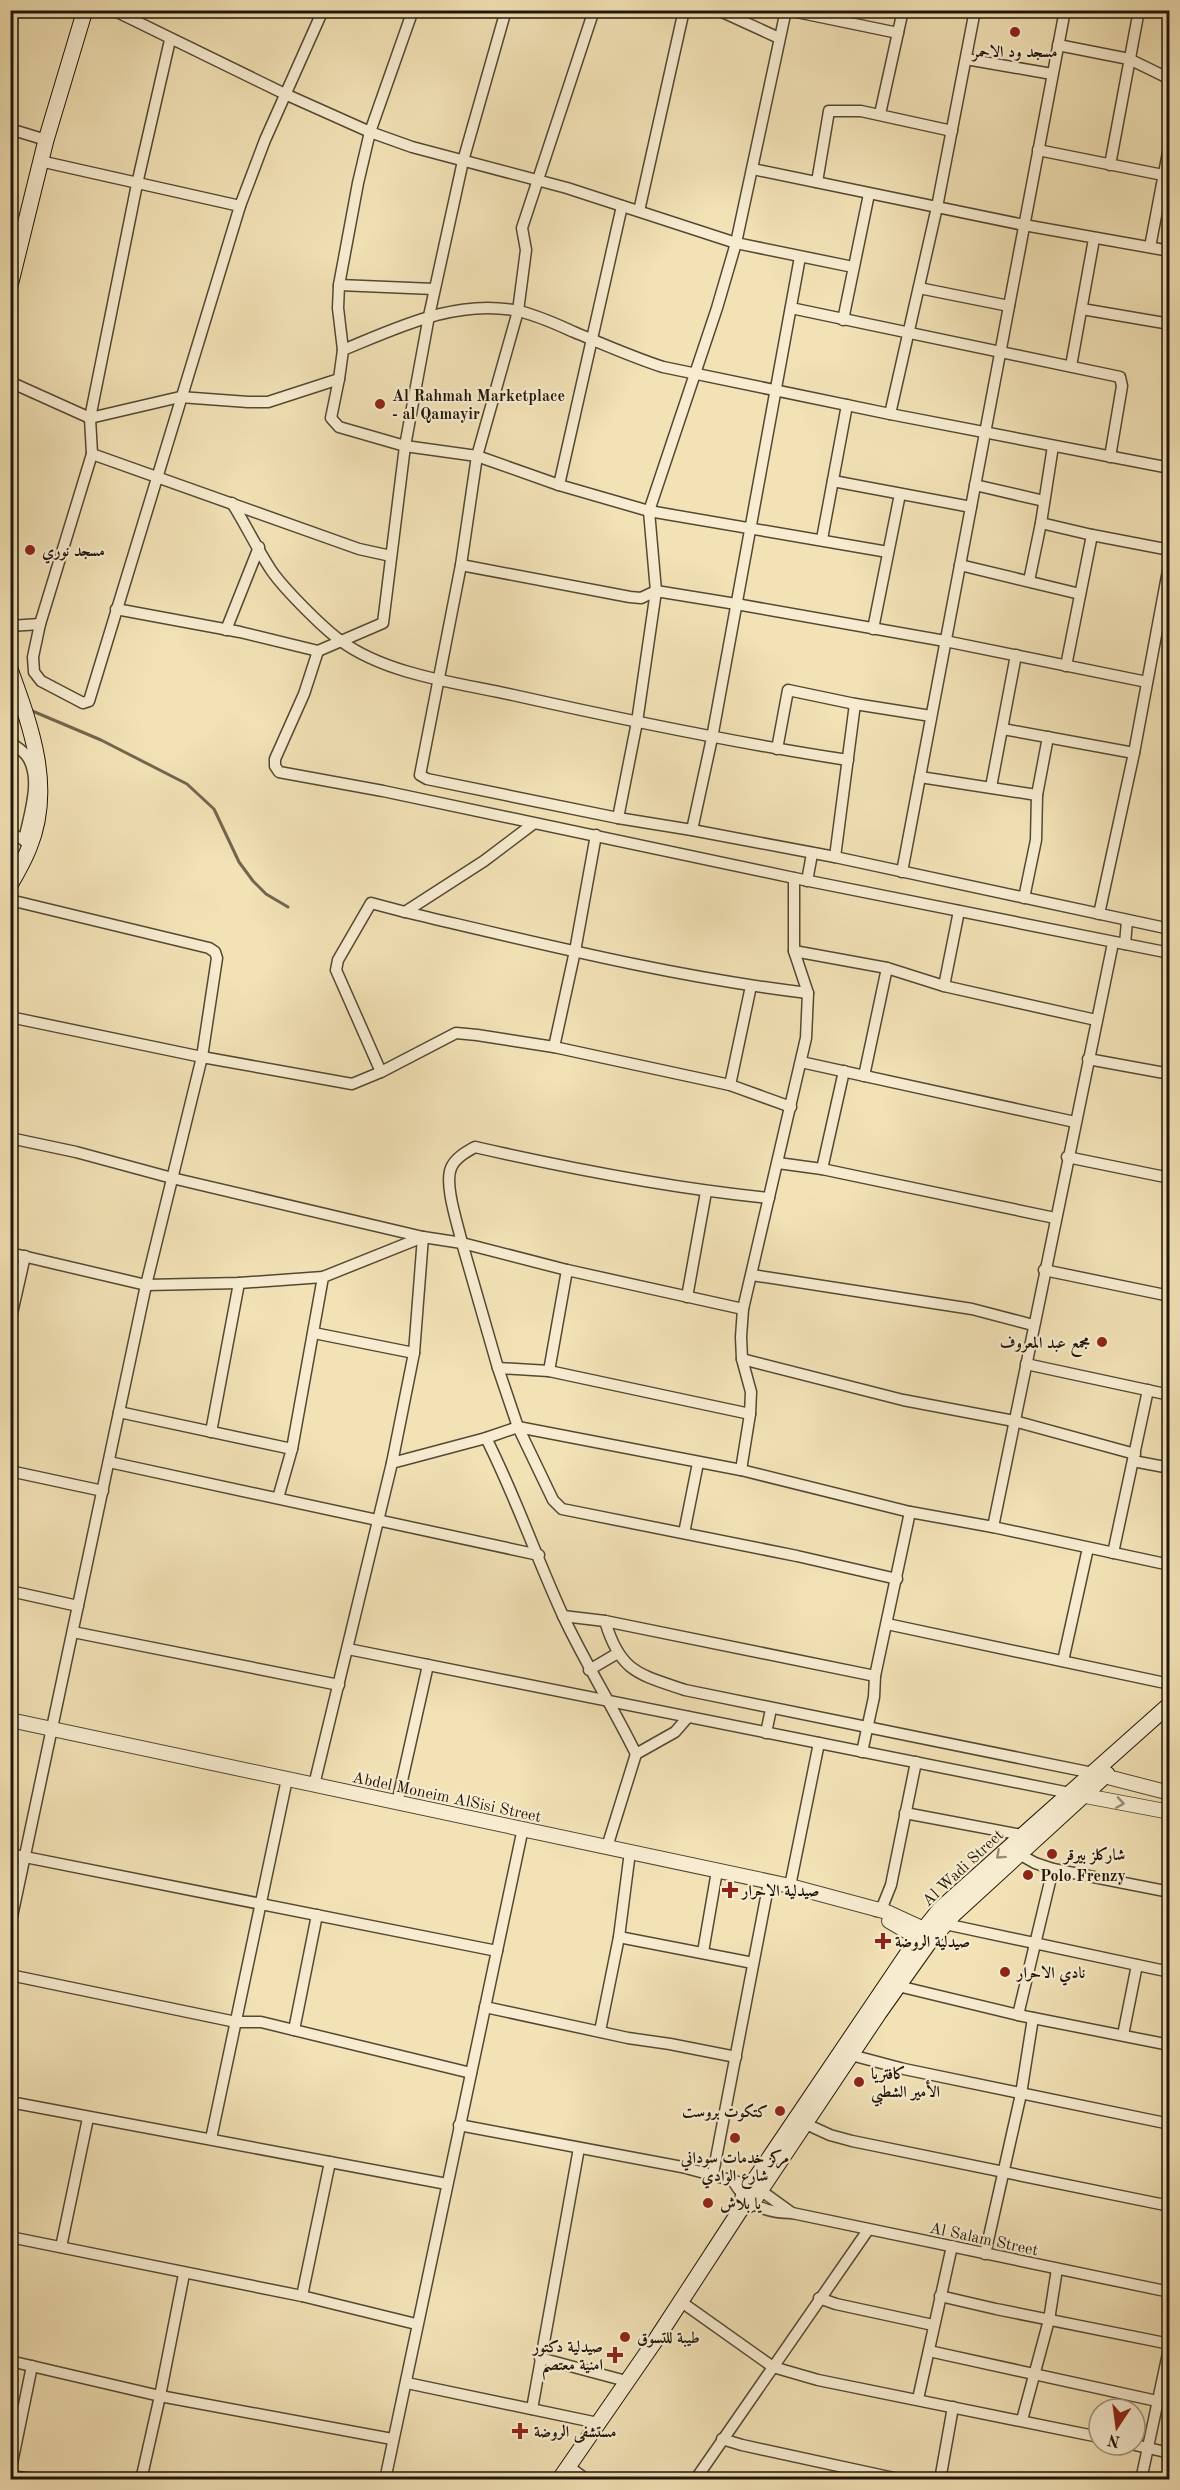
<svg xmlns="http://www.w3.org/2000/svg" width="1180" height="2490" viewBox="0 0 1180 2490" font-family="'Old Standard TT',Amiri,serif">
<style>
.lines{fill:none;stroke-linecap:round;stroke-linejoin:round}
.stream{stroke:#73664d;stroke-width:3}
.minor-casing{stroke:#544834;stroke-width:13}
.tertiary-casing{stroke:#544834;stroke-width:16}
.secondary-casing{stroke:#201408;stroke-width:17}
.minor{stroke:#f7ecd0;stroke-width:10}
.tertiary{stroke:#f7ecd0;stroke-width:14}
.secondary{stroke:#f7ecd0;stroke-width:15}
.oneway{stroke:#968b76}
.poi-dot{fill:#8f2418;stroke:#f7ecd0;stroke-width:2}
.labels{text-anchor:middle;stroke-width:4.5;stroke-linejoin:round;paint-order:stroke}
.poi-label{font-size:16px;font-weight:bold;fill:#201408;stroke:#f7ecd0;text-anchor:start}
.street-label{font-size:16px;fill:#201408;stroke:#f7ecd0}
</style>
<rect width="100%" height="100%" fill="#f2e2b6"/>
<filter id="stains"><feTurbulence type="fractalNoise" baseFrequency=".00333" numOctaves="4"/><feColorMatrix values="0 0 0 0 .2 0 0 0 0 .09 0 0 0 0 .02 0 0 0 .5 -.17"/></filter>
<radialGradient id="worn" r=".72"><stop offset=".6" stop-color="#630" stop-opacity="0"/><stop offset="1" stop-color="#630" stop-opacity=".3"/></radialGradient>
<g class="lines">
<!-- stream -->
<g class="stream">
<path d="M10 703 18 706"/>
<path d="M30 710 101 740 187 784 214 809 239 862 253 881 266 894 288 907"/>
</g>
<defs>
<g id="minor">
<path d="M113 10 285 94 370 132 412 147 567 188 736 243 853 267"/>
<path d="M594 10 522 228 526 250 518 311 477 456 461 565 420 775 427 779 618 818 692 830 835 857 1170 929"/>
<path d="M718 10 779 38"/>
<path d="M787 10 898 33"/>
<path d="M170 40 137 184 90 418 92 454 40 624 33 657 34 672 41 681 83 703 89 701 240 206 265 140 323 10"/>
<path d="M1058 45 1129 59 1170 79"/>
<path d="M966 59 1052 74"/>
<path d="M880 114 903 10"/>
<path d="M10 129 46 140"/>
<path d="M1038 150 1163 175"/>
<path d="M40 161 240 206"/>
<path d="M1110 165 1139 10"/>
<path d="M753 169 1024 225 1170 251"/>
<path d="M817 182 829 111H861L952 131"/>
<path d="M639 211 684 10"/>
<path d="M1150 247 1170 142"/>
<path d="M339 285 434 289"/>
<path d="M919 288 1009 306"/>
<path d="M791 308 1120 377 1122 386 1110 457"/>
<path d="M1082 309 1170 324"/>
<path d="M843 320 869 194"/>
<path d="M343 350 338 308 339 285 358 183 370 132 413 10"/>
<path d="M1071 366 1094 239"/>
<path d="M339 379 331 418 339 427 405 446 477 456 559 485 649 511 888 552"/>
<path d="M10 382 90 418 180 397 248 402H268L339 379 343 350C397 328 457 298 518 311 537 315 556 324 574 332 603 344 632 357 663 367L890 414 1170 468"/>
<path d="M890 414 937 207 975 10"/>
<path d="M92 454 359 549 391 556"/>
<path d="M833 481 971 507"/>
<path d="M559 485 622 206"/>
<path d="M975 485 1044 501"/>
<path d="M232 503C246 525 257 549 271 570 284 589 323 628 341 641 387 675 459 683 513 695 625 720 735 743 848 760"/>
<path d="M1041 523 1092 535 1066 666"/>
<path d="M1092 535 1170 550"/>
<path d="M822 539 847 405"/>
<path d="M461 565 630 597 641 598 656 591 736 604 945 641 1147 682"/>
<path d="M960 565 1080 594"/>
<path d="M1029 581 1041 523 1053 446"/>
<path d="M116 609 240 632 318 651 383 623 405 446 429 316 463 161 506 10"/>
<path d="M10 626 40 624"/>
<path d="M873 629 900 494"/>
<path d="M226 630 259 547"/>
<path d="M318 651 304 694 275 759V766L279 772 383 791 794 878 1170 953"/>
<path d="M1003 729 1134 753"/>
<path d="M10 742C15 746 22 750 26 755 43 776 29 816 24 840"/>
<path d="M777 749 788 690 855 704 931 716"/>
<path d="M920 777 1037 795"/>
<path d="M991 787 1016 655"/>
<path d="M618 818 637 722 656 591 649 511 717 308 736 243 786 10"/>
<path d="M692 830 712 738 800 257"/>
<path d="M10 833 24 840 27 844"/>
<path d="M835 857 855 704"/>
<path d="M902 872 1065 10"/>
<path d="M807 881 812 854"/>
<path d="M1024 898 1036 840 1037 795 1048 737"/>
<path d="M10 900 209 948 215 952 217 958 202 1057 146 1285 10 1926"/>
<path d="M405 912C538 943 672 977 808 993"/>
<path d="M1099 914 1134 753 1170 560"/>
<path d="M1125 944 1127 921"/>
<path d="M794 951 887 968 944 986 1096 1020"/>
<path d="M944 986 959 911"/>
<path d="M10 1017 202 1057 352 1084 381 1072 456 1033 477 1035 554 1047 730 1085 791 1107"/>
<path d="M554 1047 575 951 596 835"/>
<path d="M1088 1059 1170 1074"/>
<path d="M801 1062 1075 1122"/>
<path d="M381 1072 336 970 338 960 371 903 405 912 484 861 533 824"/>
<path d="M864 1076 887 968"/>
<path d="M730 1085 751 986"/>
<path d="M10 1138 76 1152 172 1178 423 1237 414 1353 392 1463"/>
<path d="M1067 1157 1170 1178"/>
<path d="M778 1163 822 1169 1055 1218"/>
<path d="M822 1169 844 1071"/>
<path d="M462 1243 498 1368 518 1427 553 1500 562 1509 797 1556 897 1579"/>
<path d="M462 1243 567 1270 743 1309"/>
<path d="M10 1253 146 1285 239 1283 323 1277 423 1237 462 1243C458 1225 444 1185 451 1168 455 1158 466 1152 475 1147 572 1169 670 1188 769 1198"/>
<path d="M1044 1270 1170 1296"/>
<path d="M752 1275 972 1309 1033 1325"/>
<path d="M687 1297 706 1192"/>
<path d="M10 1322 25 1256"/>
<path d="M314 1333 414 1353"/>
<path d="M742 1359 903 1400 1014 1421 1135 1454"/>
<path d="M1026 1364 1170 1395"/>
<path d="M498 1368 549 1371 750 1414"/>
<path d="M549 1371 567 1270"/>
<path d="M119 1412 292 1449"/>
<path d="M211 1432 239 1283"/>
<path d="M486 1438C516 1497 537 1560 565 1620 587 1666 614 1709 636 1754"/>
<path d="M1133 1461 1170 1468"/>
<path d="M109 1462 539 1555"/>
<path d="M741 1470 750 1414 751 1392 742 1359 741 1337 743 1309 806 1038 808 993 794 951V878"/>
<path d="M10 1471 103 1491"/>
<path d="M278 1498 292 1449 323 1277"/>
<path d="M993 1527 1113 943"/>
<path d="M684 1533 698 1463"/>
<path d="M1113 1553 1148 1390"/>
<path d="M10 1591 78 1606"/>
<path d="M563 1616 605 1621 875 1676"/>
<path d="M605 1621C620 1672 638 1674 685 1690L1093 1773"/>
<path d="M887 1624 1170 1684"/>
<path d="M73 1632 339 1685"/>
<path d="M348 1649 1070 1793"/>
<path d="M1063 1661 1088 1548"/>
<path d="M589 1670 618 1653"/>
<path d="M766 1733 771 1709"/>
<path d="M862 1752 874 1697 875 1676 910 1512"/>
<path d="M314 1785 392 1463 486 1438 518 1427 741 1470 910 1512 993 1527 1170 1565"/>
<path d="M397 1803 428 1665"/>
<path d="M905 1813 1022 1835"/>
<path d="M607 1847 636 1754 675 1732 688 1717"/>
<path d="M10 1854 497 1951"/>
<path d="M1019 1854 1035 1863 1053 1869 1170 1892"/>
<path d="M790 1886 819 1743"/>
<path d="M876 1911 883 1905 891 1885 916 1762"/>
<path d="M945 1924 1170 1972"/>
<path d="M619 1937 753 1963"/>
<path d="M703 1952 717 1871"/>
<path d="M10 1975 236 2022H261L471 2073"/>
<path d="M898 1986 1018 2015 1170 2045"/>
<path d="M485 2007 628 2038 670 2044 736 2057"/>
<path d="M1018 2015 1053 1869"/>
<path d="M294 2030 317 1915"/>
<path d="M600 2031 619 1937 630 1852"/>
<path d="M1123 2035 1137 1965"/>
<path d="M851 2055 904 2069 1170 2124"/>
<path d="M10 2102 447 2184"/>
<path d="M806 2124 830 2135 852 2141 1170 2206"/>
<path d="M459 2125 682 2167 738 2182"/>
<path d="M211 2139 287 1779"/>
<path d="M713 2174 769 1882"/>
<path d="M733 2181C747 2205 765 2213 792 2213L1170 2292"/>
<path d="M756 2187 792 2213"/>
<path d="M10 2237 302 2296 416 2324"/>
<path d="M61 2247 88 2118"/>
<path d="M985 2254 1021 2094 1033 2018"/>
<path d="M302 2296 330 2162"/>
<path d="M940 2296 996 2309 1170 2344"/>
<path d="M819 2298 836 2304 933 2325"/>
<path d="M680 2301 773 2367 818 2380 1099 2437"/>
<path d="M929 2351 1157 2401"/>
<path d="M540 2358 626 2381"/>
<path d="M10 2361 160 2396 392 2439"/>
<path d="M407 2383 598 2423"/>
<path d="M918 2399 952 2246"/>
<path d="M532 2409 579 2148"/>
<path d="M1022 2420 1049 2320 1057 2269"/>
<path d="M722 2439 742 2445 903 2480"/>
<path d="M1135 2445 1170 2453"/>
<path d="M568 2466 587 2480"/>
<path d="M10 2473 32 2366"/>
<path d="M10 2476 42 2480"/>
<path d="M141 2480 160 2396 184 2274"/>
<path d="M385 2480 523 1828"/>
<path d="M695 2480 868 2230"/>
<path d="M940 2480 953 2407"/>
<path d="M1141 2480 1170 2344"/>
</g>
<g id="tertiary">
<path d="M10 1720 790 1886 887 1912 924 1929"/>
<path d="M1096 1774 1170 1793"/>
<path d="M1075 1794 1170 1812"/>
<path d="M889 1921 918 1938"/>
</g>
<g id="secondary">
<path d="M10 286 46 140 85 10"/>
<path d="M10 669C31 727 54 788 29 848 24 861 17 873 10 885"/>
<path d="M741 2209 752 2203 879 2013 928 1944 953 1915 1107 1774"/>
<path d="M559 2480 655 2341 741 2209 743 2197 747 2191 924 1929 940 1909 1170 1704"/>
</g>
</defs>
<!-- minor casing -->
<use href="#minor" class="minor-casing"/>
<!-- tertiary casing -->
<use href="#tertiary" class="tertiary-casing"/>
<!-- secondary casing -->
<use href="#secondary" class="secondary-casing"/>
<!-- minor -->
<use href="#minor" class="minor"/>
<!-- tertiary -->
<use href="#tertiary" class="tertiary"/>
<!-- secondary -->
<use href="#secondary" class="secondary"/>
</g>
<!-- one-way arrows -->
<defs><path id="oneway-chevron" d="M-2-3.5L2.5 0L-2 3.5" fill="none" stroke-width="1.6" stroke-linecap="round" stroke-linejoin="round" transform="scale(1.5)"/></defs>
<g class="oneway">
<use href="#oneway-chevron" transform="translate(1120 1803) rotate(9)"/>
<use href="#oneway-chevron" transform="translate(1000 1855) rotate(138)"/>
</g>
<!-- markers -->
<g class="poi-dot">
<circle cx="1015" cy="32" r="6"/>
<circle cx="380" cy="404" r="6"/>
<circle cx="30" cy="550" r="6"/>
<circle cx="1102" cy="1342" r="6"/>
<circle cx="1052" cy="1854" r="6"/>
<circle cx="1028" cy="1875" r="6"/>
<path d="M727 1881h6v6h6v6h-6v6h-6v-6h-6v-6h6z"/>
<path d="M880 1932h6v6h6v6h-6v6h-6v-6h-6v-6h6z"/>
<circle cx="1005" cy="1972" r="6"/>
<circle cx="859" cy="2082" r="6"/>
<circle cx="780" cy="2111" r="6"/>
<circle cx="735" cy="2138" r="6"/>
<circle cx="708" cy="2203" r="6"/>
<circle cx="625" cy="2337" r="6"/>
<path d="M612 2346h6v6h6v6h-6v6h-6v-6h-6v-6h6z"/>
<path d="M517 2422h6v6h6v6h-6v6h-6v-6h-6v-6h6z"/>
</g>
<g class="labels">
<!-- poi labels -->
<g class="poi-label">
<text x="1015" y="57" text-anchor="middle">مسجد ود الاحمر</text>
<text x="392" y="401">Al Rahmah Marketplace<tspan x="392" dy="18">- al Qamayir</tspan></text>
<text x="42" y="556">مسجد نوري</text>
<text x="1090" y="1348" text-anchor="end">مجمع عبد المعروف</text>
<text x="1064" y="1860">شاركلز بيرقر</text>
<text x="1040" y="1881">Polo Frenzy</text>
<text x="742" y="1896">صيدلية الاحرار</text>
<text x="895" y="1947">صيدلية الروضة</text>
<text x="1017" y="1978">نادي الاحرار</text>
<text x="871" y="2079">كافتريا<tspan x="871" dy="18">الأمير الشطبي</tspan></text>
<text x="768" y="2117" text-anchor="end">كتكوت بروست</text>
<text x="735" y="2163" text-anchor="middle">مركز خدمات سوداني<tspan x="735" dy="18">شارع الوادي</tspan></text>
<text x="720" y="2209">يا بلاش</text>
<text x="637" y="2343">طيبة للتسوق</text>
<text x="603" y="2352" text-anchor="end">صيدلية دكتور<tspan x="603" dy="18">امنية معتصم</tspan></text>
<text x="534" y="2437">مستشفى الروضة</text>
</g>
<!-- street labels -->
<g class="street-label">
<text transform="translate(447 1796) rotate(12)" y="6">Abdel Moneim AlSisi Street</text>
<text transform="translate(962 1867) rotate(-43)" y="6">Al Wadi Street</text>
<text transform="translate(984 2238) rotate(12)" y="6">Al Salam Street</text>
</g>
</g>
<!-- margin -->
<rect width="1180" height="2490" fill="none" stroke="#f2e2b6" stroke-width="36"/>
<rect x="12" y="12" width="1156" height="2466" fill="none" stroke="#201408" stroke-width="3"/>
<rect x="18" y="18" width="1144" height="2454" fill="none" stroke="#201408" stroke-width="1.5"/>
<!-- north arrow -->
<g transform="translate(1117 2427) rotate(193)"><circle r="28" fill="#f7ecd0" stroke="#a19680" stroke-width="1.5"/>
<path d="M0-4.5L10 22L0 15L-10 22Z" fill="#8f2418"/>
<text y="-9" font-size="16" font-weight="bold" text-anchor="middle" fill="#201408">N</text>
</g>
<rect width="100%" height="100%" filter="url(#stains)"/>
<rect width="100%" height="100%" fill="url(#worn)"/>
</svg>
